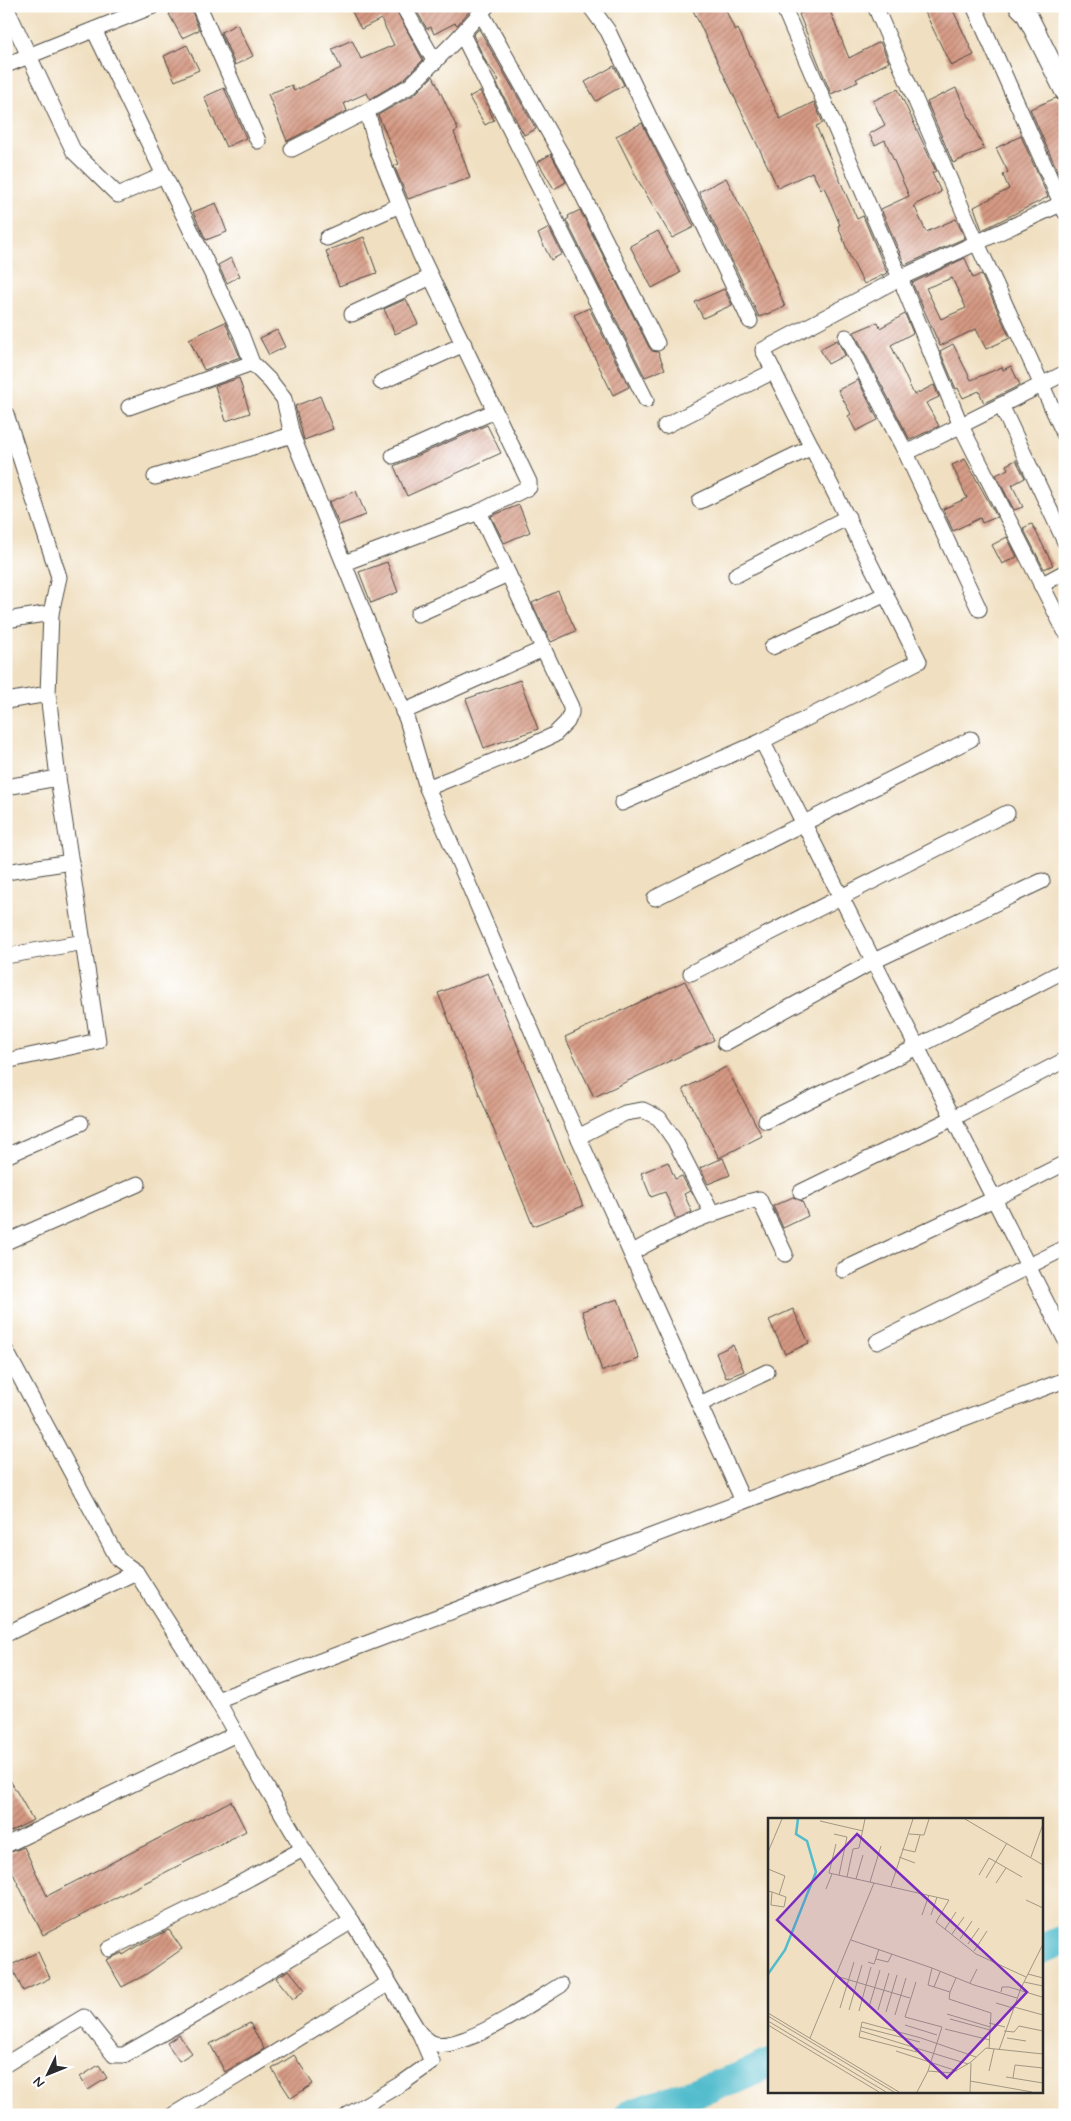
<svg xmlns="http://www.w3.org/2000/svg" width="1071" height="2121" viewBox="0 0 1071 2121" font-family="Mynerve,sans-serif">
<style>
.lines{fill:none;stroke-linecap:round;stroke-linejoin:round}
.river{stroke:#51bccc;stroke-width:30}
.building{fill:url(#building-hatch);fill-rule:evenodd}
.minor-casing{stroke:#494641;stroke-width:17}
.tertiary-casing{stroke:#494641;stroke-width:22}
.minor{stroke:#fff;stroke-width:15}
.tertiary{stroke:#fff;stroke-width:20}
.inset-river{fill:none;stroke:#51bccc;stroke-width:2.5}
.inset-road{fill:none;stroke:#a19784;stroke-width:1}
.view{fill:#7b2cbf;fill-opacity:0.15;stroke:#7b2cbf;stroke-width:2.5}
.inset-edge{fill:none;stroke:#2b2b2b;stroke-width:2.5}
</style>
<defs>
<pattern id="building-hatch" width="6" height="6" patternUnits="userSpaceOnUse" patternTransform="scale(1.25)"><rect width="6" height="6" fill="#d59983"/><path d="M-1 1l2-2M0 6l6-6M5 7l2-2" fill="none" stroke="#ad7d6b"/></pattern>
</defs>
<rect width="100%" height="100%" fill="#fff"/>
<filter id="ink" filterUnits="userSpaceOnUse"><feTurbulence type="fractalNoise" baseFrequency=".02" numOctaves="2"/><feDisplacementMap in="SourceGraphic" scale="10" xChannelSelector="R" yChannelSelector="G"/><feConvolveMatrix kernelMatrix="1 2 1 2 8 2 1 2 1" color-interpolation-filters="sRGB"/></filter>
<filter id="wash" filterUnits="userSpaceOnUse"><feTurbulence type="fractalNoise" baseFrequency=".0096" numOctaves="4" result="noise"/><feDisplacementMap in="SourceGraphic" scale="20" xChannelSelector="R" yChannelSelector="G"/><feGaussianBlur stdDeviation="1.12" result="paint"/><feColorMatrix in="noise" values="0 0 0 0 0 0 0 0 0 0 0 0 0 0 0 0 0 1.4 0 .05"/><feComposite in="paint" operator="in"/></filter>
<g filter="url(#wash)">
<rect width="100%" height="100%" fill="#f0dfc0"/>
<g class="lines">
<!-- river -->
<g class="river">
<path d="M1042 1949 1065 1939"/>
<path d="M629 2115 735 2079 770 2064"/>
</g>
</g>
<g id="blocks">
<!-- building -->
<g class="building">
<path d="M184 6H190L199 30 182 38 169 14Z"/>
<path d="M349 6H394L423 60 404 79 370 99 367 93 344 103 347 111 287 141 268 94 292 85 294 91 341 68 332 49 352 40 361 59 394 45 381 19 361 29Z"/>
<path d="M418 6H469L471 9 457 25 455 23 434 34 431 27 427 29 415 8Z"/>
<path d="M691 6H724L735 31 738 29 780 119 814 102 823 123 816 126 857 219 863 216 887 273 864 284 850 257 838 226 840 225 824 187 821 189 812 172 778 188Z"/>
<path d="M816 6H828L849 58 880 42 889 62 856 79 858 82 831 94 799 14Z"/>
<path d="M922 6H951L974 55 951 66Z"/>
<path d="M237 24 253 56 235 65 221 32Z"/>
<path d="M479 29 536 129 524 135 496 82 499 80 486 62 473 35Z"/>
<path d="M187 45 199 70 175 81 164 56Z"/>
<path d="M614 66 624 85 596 101 585 82Z"/>
<path d="M433 76 458 130 454 132 470 178 408 199 394 166 399 164 378 115 415 94Z"/>
<path d="M224 88 246 138 226 147 204 97Z"/>
<path d="M956 88 984 149 953 163 927 102Z"/>
<path d="M898 89 936 171 932 173 941 192 914 205 926 232 956 219 965 238 905 265 881 209 909 196 885 140 875 145 869 134 885 125 873 101Z"/>
<path d="M480 91 494 120 485 125 469 97Z"/>
<path d="M1056 98 1061 102 1065 111V188L1030 109Z"/>
<path d="M642 123 694 227 672 238 639 182 616 136Z"/>
<path d="M1021 136 1048 197 982 230 974 207 1009 189 1003 175 1008 172 996 148Z"/>
<path d="M551 154 566 182 554 189 538 162Z"/>
<path d="M726 178 762 248 785 307 759 317 699 192Z"/>
<path d="M216 203 227 232 206 240 193 212Z"/>
<path d="M580 210 649 347 652 351 658 352 665 369 645 377 566 220 569 218 568 216Z"/>
<path d="M549 228 562 254 551 260 538 234Z"/>
<path d="M658 231 680 273 652 288 630 246Z"/>
<path d="M364 237 377 273 339 286 326 251Z"/>
<path d="M231 258 240 276 227 283 218 265Z"/>
<path d="M965 258 973 278 981 274 1010 338 986 349 976 329 940 346 912 283ZM952 278 966 308 941 319 926 288Z"/>
<path d="M724 289 732 305 703 318 695 302Z"/>
<path d="M406 299 418 324 395 334 384 309Z"/>
<path d="M589 308 629 387 613 395 574 315Z"/>
<path d="M905 314 913 333 891 345 914 395 934 385 939 397 926 403 939 426 910 440 854 332 878 322 880 328Z"/>
<path d="M225 322 240 357 204 370 189 339Z"/>
<path d="M277 330 285 347 269 355 260 338Z"/>
<path d="M837 340 845 355 828 364 820 349Z"/>
<path d="M953 344 971 380 1002 367 1003 370 1011 366 1020 385 984 403 979 391 963 398 958 388 956 389 940 351Z"/>
<path d="M239 378 250 413 226 421 215 386Z"/>
<path d="M858 380 878 420 856 431 848 416 851 414 838 390Z"/>
<path d="M320 396 333 429 304 440 295 406Z"/>
<path d="M487 425 501 453 407 496 394 466Z"/>
<path d="M965 459 997 517 982 523 980 518 953 531 943 509 967 498 952 465Z"/>
<path d="M1016 460 1025 478 1012 485 1023 507 1014 510 996 475 1008 469 1006 465Z"/>
<path d="M356 491 366 515 339 525 329 502Z"/>
<path d="M519 505 530 532 504 543 491 516Z"/>
<path d="M1032 524 1053 565 1044 569 1023 528Z"/>
<path d="M1007 537 1017 557 1002 564 992 545Z"/>
<path d="M387 562 398 592 371 603 359 572Z"/>
<path d="M558 591 576 631 551 642 532 603Z"/>
<path d="M520 680 538 729 484 748 466 699Z"/>
<path d="M488 973 583 1206 533 1226 438 993Z"/>
<path d="M685 981 714 1040 594 1097 565 1037Z"/>
<path d="M726 1067 762 1136 719 1158 683 1089Z"/>
<path d="M723 1158 730 1175 708 1184 700 1168Z"/>
<path d="M668 1162 675 1179 682 1176 690 1191 684 1194 692 1212 676 1219 665 1192 651 1197 641 1173Z"/>
<path d="M793 1197 802 1201 808 1216 783 1228 773 1206Z"/>
<path d="M618 1299 639 1359 602 1371 582 1311Z"/>
<path d="M793 1309 809 1343 785 1354 769 1320Z"/>
<path d="M733 1345 744 1371 726 1378 716 1353Z"/>
<path d="M6 1773 33 1820 10 1832 6 1825Z"/>
<path d="M231 1801 246 1831 43 1935 6 1859V1854L24 1847 47 1896Z"/>
<path d="M169 1930 182 1949 145 1975 122 1987 106 1960 122 1953 123 1955 137 1946Z"/>
<path d="M38 1952 50 1978 23 1991 11 1965Z"/>
<path d="M289 1970 305 1990 293 1999 276 1978Z"/>
<path d="M250 2023 264 2049 225 2072 210 2044Z"/>
<path d="M179 2035 192 2053 179 2061 167 2043Z"/>
<path d="M294 2055 313 2084 291 2098 272 2069Z"/>
<path d="M99 2065 107 2078 88 2090 80 2077Z"/>
</g>
</g>
</g>
<g filter="url(#ink)">
<use href="#blocks" fill-opacity="0" stroke="#494641" stroke-width="1"/>
<g class="lines">
<defs>
<g id="minor">
<path d="M199 6 258 141"/>
<path d="M403 6 435 62"/>
<path d="M487 6 456 40 410 86 367 111 378 151 420 254 529 482V487L479 512 571 707V713L567 722 554 735 519 751 427 788 562 1101 743 1501"/>
<path d="M590 6 608 31 655 129 693 202 750 321"/>
<path d="M783 6 900 278 961 426 1065 631"/>
<path d="M875 6 977 243 1065 436"/>
<path d="M974 6 1065 212"/>
<path d="M6 7 74 152 118 195 164 175"/>
<path d="M481 13 568 166 657 343"/>
<path d="M94 30 241 334 252 363 271 382 284 399 292 435 407 720 427 788"/>
<path d="M462 34 646 400"/>
<path d="M6 65 153 6"/>
<path d="M292 149 367 111"/>
<path d="M327 238 400 205"/>
<path d="M352 314 431 277"/>
<path d="M846 337 906 453 979 609"/>
<path d="M381 382 464 344"/>
<path d="M1001 405 1065 542"/>
<path d="M129 407 252 363"/>
<path d="M6 414 59 577 51 613 48 694 58 778 98 1041 6 1061"/>
<path d="M665 426 774 371"/>
<path d="M906 453 1065 373"/>
<path d="M393 456 495 411"/>
<path d="M155 477 292 435"/>
<path d="M700 501 812 447"/>
<path d="M344 563 479 512"/>
<path d="M736 575 848 517"/>
<path d="M1041 585 1065 572"/>
<path d="M418 614 508 574"/>
<path d="M6 620 51 613"/>
<path d="M772 647 886 594"/>
<path d="M6 701 48 694"/>
<path d="M403 712 543 649"/>
<path d="M762 741 1065 1339"/>
<path d="M6 787 58 778"/>
<path d="M622 803 762 741 919 661 763 350 900 278 1065 202"/>
<path d="M6 872 71 862"/>
<path d="M655 898 971 739"/>
<path d="M6 956 84 942"/>
<path d="M691 973 1007 813"/>
<path d="M725 1043 874 961 1042 881"/>
<path d="M766 1121 917 1047 1065 970"/>
<path d="M578 1137 625 1113 643 1110 659 1118 675 1141 713 1215"/>
<path d="M6 1156 81 1123"/>
<path d="M801 1192 953 1118 1065 1060"/>
<path d="M6 1242 138 1184"/>
<path d="M631 1253C671 1230 714 1210 759 1199L785 1254"/>
<path d="M843 1270 994 1199 1065 1163"/>
<path d="M877 1342 1065 1248"/>
<path d="M6 1351 118 1559 136 1572 217 1700 1065 1380"/>
<path d="M700 1404 767 1372"/>
<path d="M6 1634 136 1572"/>
<path d="M217 1700 248 1756 303 1849 352 1921 420 2034 432 2062 404 2082 348 2115"/>
<path d="M6 1845 236 1734"/>
<path d="M109 1949 226 1891 303 1849"/>
<path d="M420 2034C423 2036 428 2041 432 2043 460 2054 536 2000 561 1985"/>
<path d="M6 2064 84 2017 114 2055H124L219 2001 352 1921"/>
<path d="M173 2115 389 1983"/>
</g>
<path id="tertiary" d="M1019 6 1026 13 1065 91"/>
</defs>
<!-- minor casing -->
<use href="#minor" class="minor-casing"/>
<!-- tertiary casing -->
<use href="#tertiary" class="tertiary-casing"/>
<!-- minor -->
<use href="#minor" class="minor"/>
<!-- tertiary -->
<use href="#tertiary" class="tertiary"/>
</g>
</g>
<!-- overview -->
<g transform="translate(768 1818)">
<rect width="275" height="275" fill="#f0dfc0"/>
<path class="inset-river" d="M0 156 17 132 48 54 39 23 28 16 30 1"/>
<path class="inset-road" d="M197 1 275 47M52 3 95 13M66 16 79 19 71 57M141 16 156 17 161 1M68 26 61 55 106 65M134 31 147 34 152 17M0 34 14 1M131 39 147 45M263 39 275 6M0 51 17 58 11 77M211 57 221 40 254 59M79 59 85 31 91 30 97 1M218 60 239 25M88 61 95 37M102 64 113 28M228 65 238 50M123 68 145 1M58 71 64 56M0 73 4 74 18 79 16 89 3 87 4 74M258 82 275 90M154 97 161 77M163 97 169 79M177 111 188 94M184 116 196 99M192 121 204 103M83 122 164 150 160 167 182 174 181 181 223 195 221 231M200 126 211 110M206 133 219 113M108 141 120 144 124 136M100 144 106 146 111 131M164 150 206 167 249 180M260 156 275 160M68 158 142 180M148 164 137 199 174 209 160 253M256 164 275 168M202 165 209 151M166 169 172 154M182 174 188 160M233 174 234 169H241L274 179M228 185 245 190M101 189 112 152M246 189 275 197M72 190 86 144M81 192 94 147M110 192 121 155M91 193 103 149M118 194 129 157M0 195 131 274M179 196 222 209M127 197 138 160M0 198 126 274M182 201 222 212M0 203 118 274M221 205 237 209M0 207 111 274M137 207 169 217M93 209 152 224M177 211 222 222M93 213 200 246M236 213 246 214 251 208 275 213M42 220 106 65 181 82 168 104 208 136 258 159M239 220 258 223M231 232 253 170 275 126M128 233 189 253M149 234 91 219 94 204 153 220 208 239M221 253 226 231M238 259 275 265M245 260 247 247 275 250M202 263 264 274M149 274 160 253 184 255 203 244 218 230 275 236M202 274 203 245"/>
<path class="view" d="M89 16 259 174 179 260 9 102Z"/>
<rect width="275" height="275" class="inset-edge"/>
</g>
<!-- margin -->
<rect width="1071" height="2121" fill="none" stroke="#fff" stroke-width="25"/>
<!-- north arrow -->
<g transform="translate(48 2074) rotate(227)" stroke="#ffffff" stroke-width="4" paint-order="stroke">
<path d="M0-4L9 19L0 12L-9 19Z" fill="#2b2b2b"/>
<text y="-8" font-size="14" font-weight="bold" text-anchor="middle" fill="#2b2b2b">N</text>
</g>
</svg>
